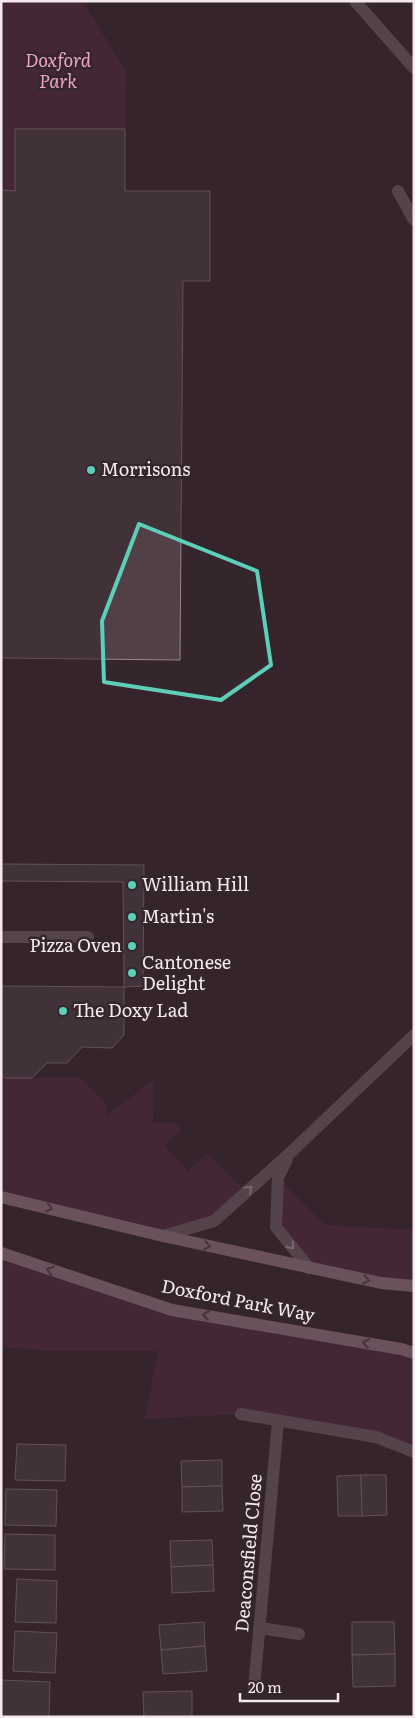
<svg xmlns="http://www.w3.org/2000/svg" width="415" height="1718" viewBox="0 0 415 1718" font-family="Literata,serif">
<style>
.green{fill:#552c3f}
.building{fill:#514047;stroke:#99858d}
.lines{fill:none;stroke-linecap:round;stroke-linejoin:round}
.service{stroke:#7d6871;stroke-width:12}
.minor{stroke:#7d6871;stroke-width:12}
.secondary{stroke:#ab8a98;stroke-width:12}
.oneway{stroke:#c5b5bc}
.oneway2{stroke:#5e4852}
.marked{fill:none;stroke:#5dceb8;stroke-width:4;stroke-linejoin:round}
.poi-dot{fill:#5dceb8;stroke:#35252c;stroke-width:2}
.labels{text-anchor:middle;stroke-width:5;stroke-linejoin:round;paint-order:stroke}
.park-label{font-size:18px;font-style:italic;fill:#eea5c5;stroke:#35252c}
.poi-label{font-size:18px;fill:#f5e9ee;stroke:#35252c;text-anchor:start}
.street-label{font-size:18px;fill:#f5e9ee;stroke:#35252c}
</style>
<rect width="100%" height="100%" fill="#35252c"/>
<!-- green -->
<g class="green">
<path d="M1 1H82L126 71 125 129H15V191L1 190Z"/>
<path d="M1 1074 5 1078H81L107 1104V1115L154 1080 153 1123 174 1122 182 1130 164 1146 188 1171 208 1153 233 1180 248 1190 214 1221 163 1236 1 1197Z"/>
<path d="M278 1178 325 1225 414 1230V1286L309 1268 276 1227Z"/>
<path d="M1 1253 172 1310 414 1353V1452L376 1437 241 1414 145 1419 158 1351H50L1 1347Z"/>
</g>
<!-- building -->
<g class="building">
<path d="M15 129H125V191H210V281H183L180 660 1 658V190L15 191Z"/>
<path d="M1 864 144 865 143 986 124 987 123 882 1 881Z"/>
<path d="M1 986 124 987V1035L112 1048 82 1047 67 1063H47L32 1078H5L1 1074Z"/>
<path d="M17 1444 66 1445 65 1481 15 1480Z"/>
<path d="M222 1460V1486L182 1487 181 1461Z"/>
<path d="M361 1475 362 1516H338L337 1476Z"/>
<path d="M361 1475H386L387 1515 362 1516Z"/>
<path d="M222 1486 223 1511 182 1512V1487Z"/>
<path d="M6 1489 57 1490 56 1526 5 1525Z"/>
<path d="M5 1534 55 1535V1570L4 1569Z"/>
<path d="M212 1540 213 1565 171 1567 170 1541Z"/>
<path d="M213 1565 214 1591 172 1593 171 1567Z"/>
<path d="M17 1579 57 1581 56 1623 15 1622Z"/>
<path d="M204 1622 205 1646 161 1650 159 1625Z"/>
<path d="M352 1622H394L395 1654 352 1655Z"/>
<path d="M15 1631 57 1633 55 1673 13 1671Z"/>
<path d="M205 1646 207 1671 163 1674 161 1650Z"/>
<path d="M395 1654V1686L353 1687 352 1655Z"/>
<path d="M1 1680 50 1682 49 1717H1Z"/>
<path d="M192 1691V1717H144L143 1692Z"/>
</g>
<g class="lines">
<!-- service -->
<g class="service">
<path d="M398 191 414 220"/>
<path d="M1 937H88"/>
</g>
<!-- minor -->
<g class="minor">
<path d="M355 1 414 68"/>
<path d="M287 1159 278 1178 276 1227 309 1268"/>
<path d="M163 1236 214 1221 290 1153 414 1035"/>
<path d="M241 1414 376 1437 414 1452"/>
<path d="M260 1628 299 1634"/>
<path d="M254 1688 278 1421"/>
</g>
<!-- secondary -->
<g class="secondary">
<path d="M1 1197 163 1236 381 1283 414 1286"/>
<path d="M1 1253 172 1310 401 1349 414 1353"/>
</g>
</g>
<!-- one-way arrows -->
<defs><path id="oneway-chevron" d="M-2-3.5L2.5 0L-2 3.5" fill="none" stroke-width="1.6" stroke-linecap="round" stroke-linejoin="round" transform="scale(1.25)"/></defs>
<g class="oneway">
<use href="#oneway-chevron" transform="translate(249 1189) rotate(-42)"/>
<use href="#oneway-chevron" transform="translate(291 1246) rotate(51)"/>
</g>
<g class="oneway2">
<use href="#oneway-chevron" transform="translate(49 1208) rotate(14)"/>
<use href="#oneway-chevron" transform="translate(207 1246) rotate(12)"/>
<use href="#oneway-chevron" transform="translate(50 1270) rotate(-162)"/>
<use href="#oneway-chevron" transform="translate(366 1280) rotate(12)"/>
<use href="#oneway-chevron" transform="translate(206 1315) rotate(-170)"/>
<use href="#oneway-chevron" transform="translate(366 1343) rotate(-170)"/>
</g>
<!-- marked area -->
<path d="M0 0H415V1718H0ZM139 524 257 571 271 665 221 700 104 682 102 621Z" fill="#35252c" fill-opacity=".55" fill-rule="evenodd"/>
<path class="marked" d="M139 524 257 571 271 665 221 700 104 682 102 621Z"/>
<!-- markers -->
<g class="poi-dot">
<circle cx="91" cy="470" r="5"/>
<circle cx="132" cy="885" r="5"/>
<circle cx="132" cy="917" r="5"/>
<circle cx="132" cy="946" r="5"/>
<circle cx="132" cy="973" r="5"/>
<circle cx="63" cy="1011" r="5"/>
</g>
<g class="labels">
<!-- park labels -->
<g class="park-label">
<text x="58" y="67">Doxford<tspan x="58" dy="21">Park</tspan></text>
</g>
<!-- poi labels -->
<g class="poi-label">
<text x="101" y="476">Morrisons</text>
<text x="142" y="891">William Hill</text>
<text x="142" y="923">Martin's</text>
<text x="122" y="952" text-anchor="end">Pizza Oven</text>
<text x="142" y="969">Cantonese<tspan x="142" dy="21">Delight</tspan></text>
<text x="73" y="1017">The Doxy Lad</text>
</g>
<!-- street labels -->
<g class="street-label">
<text transform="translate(238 1301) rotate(11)" y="6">Doxford Park Way</text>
<text transform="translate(249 1553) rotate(-85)" y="6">Deaconsfield Close</text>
</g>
</g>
<!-- border -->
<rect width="415" height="1718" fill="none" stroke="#f5e9ee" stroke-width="5"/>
<!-- scale -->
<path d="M240 1693v8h98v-8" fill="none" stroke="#f5e9ee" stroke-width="2.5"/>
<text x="248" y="1693" font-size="15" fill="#f5e9ee" stroke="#35252c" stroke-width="4" paint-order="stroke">20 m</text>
</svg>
